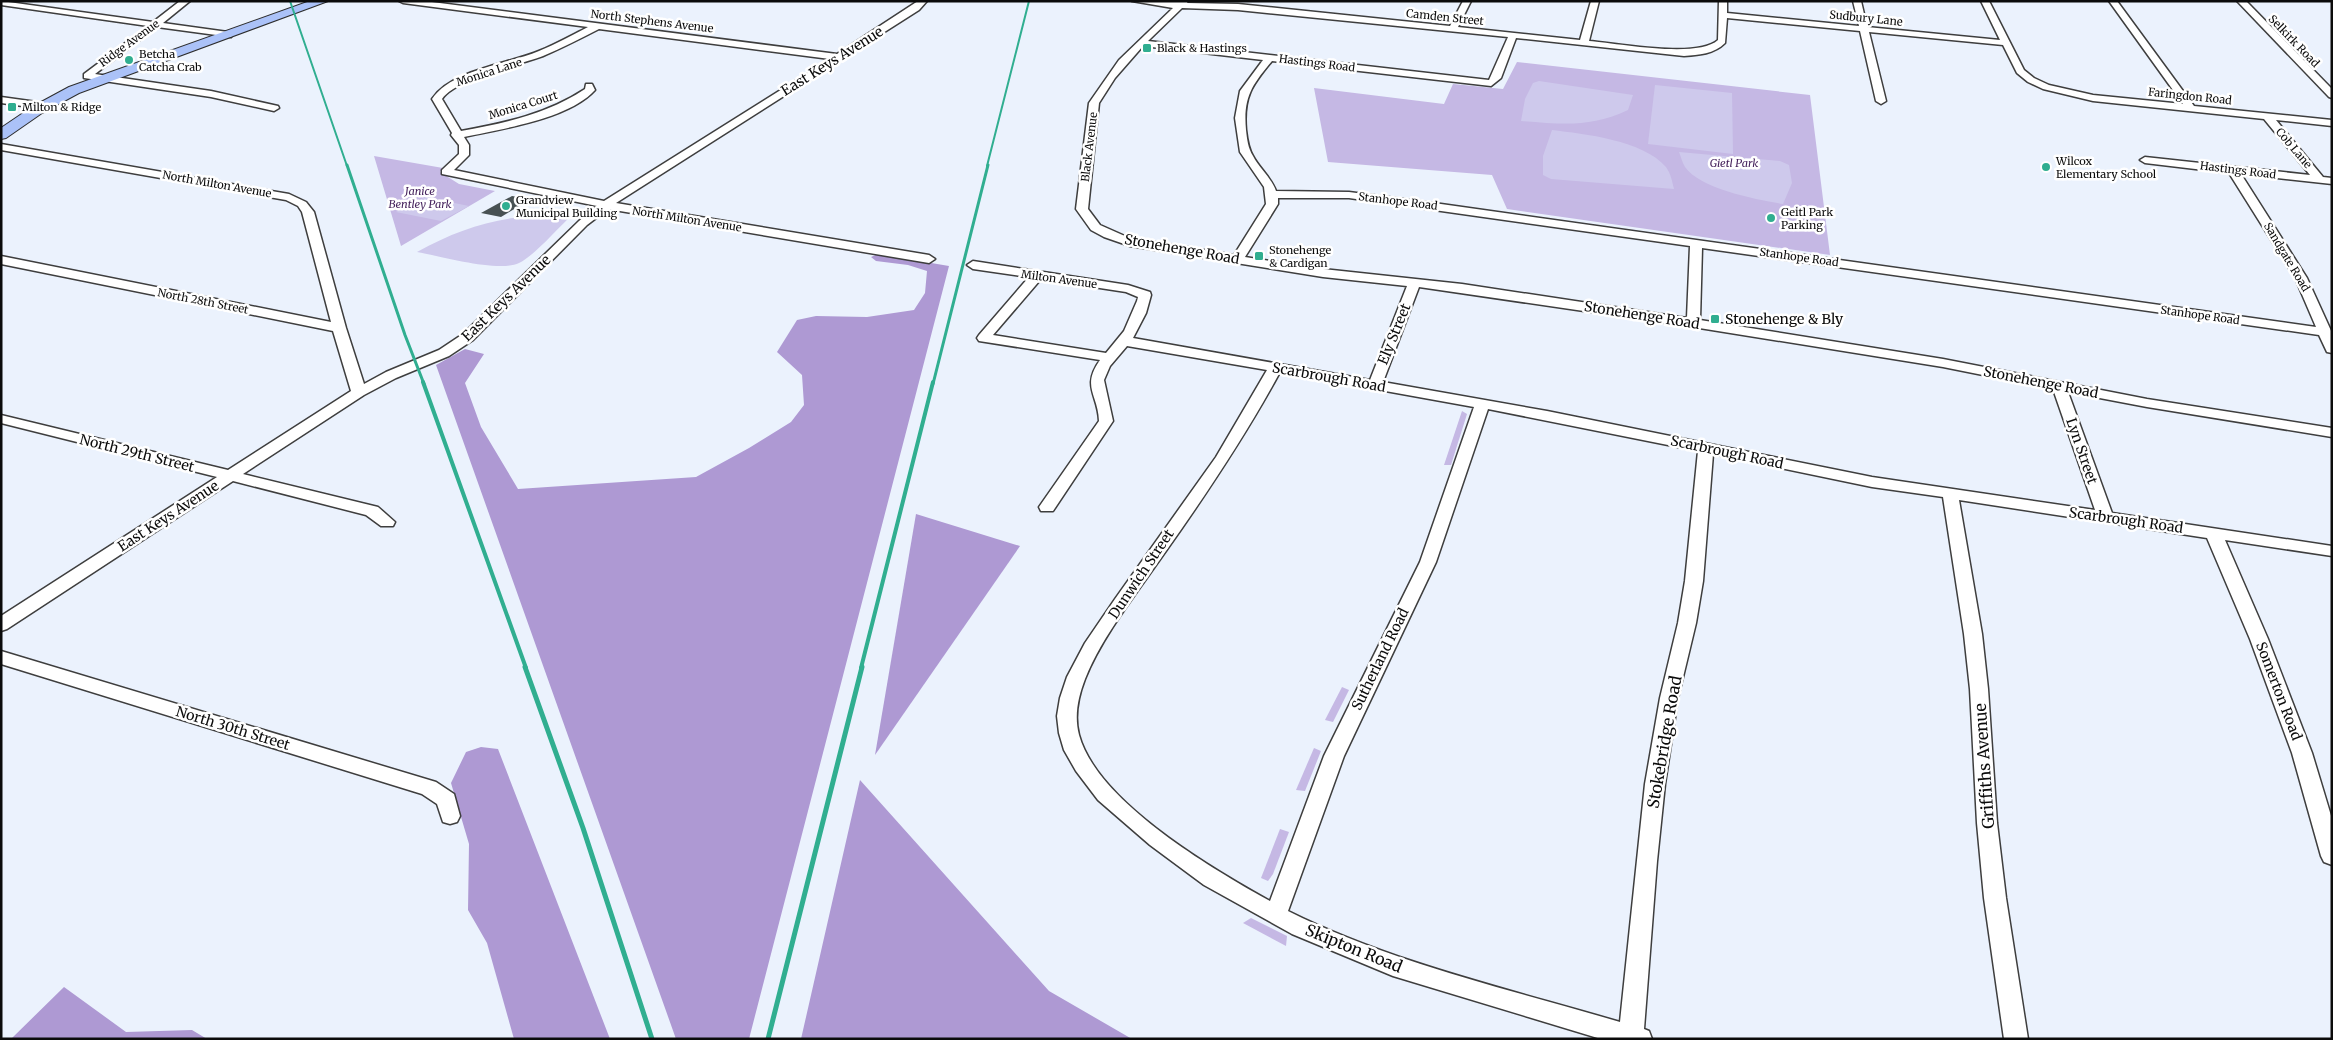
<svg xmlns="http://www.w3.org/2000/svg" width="2333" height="1040" viewBox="0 0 2333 1040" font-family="Merriweather,serif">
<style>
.green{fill:#c5b8e4}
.forest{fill:#ae99d3}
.pitch{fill:#cec9ec}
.building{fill:#485153}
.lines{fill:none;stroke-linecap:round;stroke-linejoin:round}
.street-casing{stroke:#3e3e3e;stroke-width:3}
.secondary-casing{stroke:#2d2d2d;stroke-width:2}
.street{fill:#fff;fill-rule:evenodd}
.secondary{fill:#abc2f8;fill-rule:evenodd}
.rail-far3{stroke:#30ae90;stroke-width:2}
.rail-far2{stroke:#30ae90;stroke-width:3}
.rail-far1{stroke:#30ae90;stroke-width:4}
.rail{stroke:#30ae90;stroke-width:5}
.poi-dot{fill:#30ae90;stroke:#fff;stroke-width:2}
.labels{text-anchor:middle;stroke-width:5;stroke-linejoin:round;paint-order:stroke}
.far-street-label{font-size:11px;fill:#0b0b0b;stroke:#fff}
.far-poi-label{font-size:11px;fill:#0b0b0b;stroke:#fff;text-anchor:start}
.far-park-label{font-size:11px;font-style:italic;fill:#45225c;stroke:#fff}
.street-label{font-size:14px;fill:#0b0b0b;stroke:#fff}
.poi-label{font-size:14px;fill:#0b0b0b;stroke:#fff;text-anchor:start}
.near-street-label{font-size:16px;fill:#0b0b0b;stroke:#fff}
</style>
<rect width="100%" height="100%" fill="#ebf2fd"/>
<!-- green -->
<g class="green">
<path d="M1517 62 1810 95 1830 255 1507 209 1492 175 1328 162 1314 88 1444 104 1453 84 1503 89Z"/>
<path d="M374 156 443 168 440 172 459 184 495 191 401 246Z"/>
<path d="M1462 411 1467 414 1451 465H1444Z"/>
<path d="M1342 687 1349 690 1333 722 1325 720Z"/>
<path d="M1314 748 1321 751 1305 791 1296 790Z"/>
<path d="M1280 829 1289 832 1273 874 1268 881 1261 878Z"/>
<path d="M1251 918 1287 936 1286 946 1243 923Z"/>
</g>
<!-- forest -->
<g class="forest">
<path d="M878 254 949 266 749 1039H676L436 365 465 349 484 354 465 383 481 427 518 489 696 477 749 448 791 422 804 405 802 375 777 352 797 320 816 316 867 317 914 310 925 293 927 271 908 265 876 261 871 257Z"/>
<path d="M916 514 1020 546 875 755Z"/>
<path d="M481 747 498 749 610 1039H514L487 943 468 910 469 844 451 783 466 752Z"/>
<path d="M860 780 1049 991 1132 1039H801Z"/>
<path d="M64 987 126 1032 192 1030 207 1039H11Z"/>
</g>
<!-- pitch -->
<g class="pitch">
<path d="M1539 81 1633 95 1628 110C1589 128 1563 124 1521 121L1525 99 1533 83Z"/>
<path d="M1655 85 1732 93 1733 154 1648 144Z"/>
<path d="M1552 130C1584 134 1643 140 1666 167 1671 174 1672 181 1674 189L1551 179 1543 175V156Z"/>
<path d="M1679 152 1780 161 1789 165 1792 183 1783 204C1758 200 1700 189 1685 167 1682 162 1681 157 1679 152Z"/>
<path d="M425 197 469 206 441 221 396 212Z"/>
<path d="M541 215 571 216C558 228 534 256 519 263 499 273 440 256 417 252 458 229 494 218 541 215Z"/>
</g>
<!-- building -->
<path class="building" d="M512 196 531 199 501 217 481 213Z"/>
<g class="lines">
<defs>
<g id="street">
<path d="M1 1 153 22 180 1H190L163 23 228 32 232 35 231 37 157 27 95 74 211 91 278 106 279 108 274 111 211 97 84 78V74L148 26 1 5Z"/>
<path d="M399 1H424L837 54 918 1H927L919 10 616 203 929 255 935 259 929 263 608 209 587 225 473 340 449 356 396 378 364 395 243 474 378 507 395 522 393 526H381L366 515 233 481 7 629 1 631V616L217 477 1 423V415L228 470 351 391 333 331 1 264V256L331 322 302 212 298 206 286 200 1 150V144L289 194 306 202 314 212 346 328 364 384 386 372 439 350 463 334 579 221 597 206 442 174V170L459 154V145L451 135 452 133 432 99C451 70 508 64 539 51 556 44 572 35 588 27L403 3ZM599 29 830 59 604 201 454 170 469 155V145L464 137C501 129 569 119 595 90L592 84H586L585 89C547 114 505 123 461 131L442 99C455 79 519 65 543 56 562 48 581 38 599 29Z"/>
<path d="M1132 1H1188L1187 3 1238 4 1450 26 1463 1H1471L1458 27 1580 40 1591 1H1599L1589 41C1617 43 1697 59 1718 40L1719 1H1727V13L1859 26 1853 1H1861L1867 27 2000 40 1981 1H1989L2024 70 2034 78 2049 85 2093 95 2183 104 2109 1H2117L2194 106 2332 120V126L2276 120 2323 177 2332 178V184L2241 174 2307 278 2332 333V353L2327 352 2319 335 1702 248 1700 320 1943 359 2147 399 2332 428V437L2147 407 2068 392 2112 513 2332 546V556L2225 540 2268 639 2312 753 2332 819V865L2324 862 2321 856 2292 753 2250 639 2207 538 1959 500 1982 634 1988 689 1997 823 2006 898 2028 1039H2004L1984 898 1977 823 1970 689 1964 634 1943 497 1872 487 1713 454 1703 581 1696 623 1678 698 1665 784 1657 861 1644 1029 1649 1031 1652 1039H1601L1393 976 1292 934 1204 885 1150 845 1098 800 1076 771 1064 750 1059 733 1057 716 1060 698 1067 677 1085 643 1115 599 1216 457 1267 370 1127 346 1110 366 1104 380 1113 421 1053 511H1041L1039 507 1099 421C1098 394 1081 387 1100 360L979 341 977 338 979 335 1029 277 973 269 967 265 973 261 1128 285 1150 292 1151 295 1146 313 1133 338 1370 380 1407 286 1323 277 1130 246 1104 237 1091 230 1076 209 1089 103 1119 60 1173 8ZM1182 8 1238 10 1508 37 1489 80 1148 41ZM1727 18 1860 31 1876 101 1881 104 1886 101 1869 32 2003 45 2017 73 2028 82 2043 89 2093 101 2264 119 2310 175 2145 157 2140 160 2145 163 2229 173 2295 278 2316 327 1441 204 1349 192 1276 191C1271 177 1259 168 1253 156 1248 148 1247 139 1246 130 1243 97 1252 85 1272 61L1491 86 1501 78 1516 38 1684 56C1699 55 1714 54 1725 43ZM1143 46 1263 60 1240 91 1235 118 1240 152 1264 187 1266 204 1234 255 1127 237 1100 225 1088 209 1099 103 1115 78ZM1278 198H1349L1690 246 1687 318 1462 284 1323 269 1245 257 1278 204ZM1041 279 1126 292 1138 297 1137 301 1124 331 1106 353 993 335ZM1419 287 1693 327 1943 367 2053 389 2095 510 1872 477 1547 411 1383 382ZM1280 372 1474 407 1420 562 1324 756 1270 901C1212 869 1097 801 1079 735 1074 716 1078 697 1085 679 1102 636 1139 590 1166 551 1207 493 1246 435 1280 372ZM1488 409 1698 451 1685 581 1678 623 1660 698 1645 784 1620 1022C1508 989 1393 963 1288 911L1344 756 1436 562Z"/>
<path d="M2237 1H2246L2332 89V98L2329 97Z"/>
<path d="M1 97 44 103 49 106 44 109 1 103Z"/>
<path d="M1 651 436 782 454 794 460 816 457 822 450 824 443 822 437 804 422 794 1 664Z"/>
</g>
<path id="secondary" d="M310 1H328L79 93 42 113 6 138 1 139V128L32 107 69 87Z"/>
</defs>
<!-- street casing -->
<use href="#street" class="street-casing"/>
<!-- secondary casing -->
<use href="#secondary" class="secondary-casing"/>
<!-- street -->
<use href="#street" class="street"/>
<!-- secondary -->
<use href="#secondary" class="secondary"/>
<!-- rail-far3 -->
<g class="rail-far3">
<path d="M290 1 347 166"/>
<path d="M987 166 1029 1"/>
</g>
<!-- rail-far2 -->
<g class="rail-far2">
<path d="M347 165 405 335 424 384"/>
<path d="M933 384 988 165"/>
</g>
<!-- rail-far1 -->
<g class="rail-far1">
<path d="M423 382 526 668"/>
<path d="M861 668 933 382"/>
</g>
<!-- rail -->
<g class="rail">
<path d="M525 667 583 828 652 1039"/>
<path d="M768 1039 862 667"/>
</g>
</g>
<!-- markers -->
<g class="poi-dot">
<rect x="1142" y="43" width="10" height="10" rx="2.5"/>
<circle cx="129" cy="60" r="5"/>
<rect x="7" y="102" width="10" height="10" rx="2.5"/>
<circle cx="2046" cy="167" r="5"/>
<circle cx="506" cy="206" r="5"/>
<circle cx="1771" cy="218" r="5"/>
<rect x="1254" y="251" width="10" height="10" rx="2.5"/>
<rect x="1710" y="314" width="10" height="10" rx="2.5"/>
</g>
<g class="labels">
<!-- far-street labels -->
<g class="far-street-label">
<text transform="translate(1445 17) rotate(6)" y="4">Camden Street</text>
<text transform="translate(1866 18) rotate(6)" y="4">Sudbury Lane</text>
<text transform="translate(652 21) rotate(7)" y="4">North Stephens Avenue</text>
<text transform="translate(2294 41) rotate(46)" y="4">Selkirk Road</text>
<text transform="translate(129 43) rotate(-36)" y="4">Ridge Avenue</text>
<text transform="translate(1317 63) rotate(7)" y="4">Hastings Road</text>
<text transform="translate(489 72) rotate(-18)" y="4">Monica Lane</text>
<text transform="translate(2190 96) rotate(6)" y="4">Faringdon Road</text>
<text transform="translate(523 105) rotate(-17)" y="4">Monica Court</text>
<text transform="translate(1089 147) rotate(-83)" y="4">Black Avenue</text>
<text transform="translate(2294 148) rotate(50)" y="4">Cob Lane</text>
<text transform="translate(2238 170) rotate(7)" y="4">Hastings Road</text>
<text transform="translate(217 184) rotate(10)" y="4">North Milton Avenue</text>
<text transform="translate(1398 201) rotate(7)" y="4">Stanhope Road</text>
<text transform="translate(687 219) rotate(9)" y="4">North Milton Avenue</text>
<text transform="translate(1799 257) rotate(8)" y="4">Stanhope Road</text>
<text transform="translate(2287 257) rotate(59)" y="4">Sandgate Road</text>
<text transform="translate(1059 279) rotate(8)" y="4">Milton Avenue</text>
<text transform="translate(203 301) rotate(11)" y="4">North 28th Street</text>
<text transform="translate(2200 315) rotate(8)" y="4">Stanhope Road</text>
</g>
<!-- far-poi labels -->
<g class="far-poi-label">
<text x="1157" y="52">Black &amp; Hastings</text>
<text x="139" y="58">Betcha<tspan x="139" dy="13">Catcha Crab</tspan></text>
<text x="22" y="111">Milton &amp; Ridge</text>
<text x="2056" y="165">Wilcox<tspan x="2056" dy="13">Elementary School</tspan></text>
<text x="516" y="204">Grandview<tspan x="516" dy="13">Municipal Building</tspan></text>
<text x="1781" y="216">Geitl Park<tspan x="1781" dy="13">Parking</tspan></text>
<text x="1269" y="254">Stonehenge<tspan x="1269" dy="13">&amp; Cardigan</tspan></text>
</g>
<!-- far-park labels -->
<g class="far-park-label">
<text x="1734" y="167">Gietl Park</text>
<text x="420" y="195">Janice<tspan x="420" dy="13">Bentley Park</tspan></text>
</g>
<!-- street labels -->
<g class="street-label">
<text transform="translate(832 61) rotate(-32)" y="5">East Keys Avenue</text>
<text transform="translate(1182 249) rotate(10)" y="5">Stonehenge Road</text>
<text transform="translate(506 298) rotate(-44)" y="5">East Keys Avenue</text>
<text transform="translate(1642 315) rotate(9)" y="5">Stonehenge Road</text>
<text transform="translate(1394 334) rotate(-68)" y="5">Ely Street</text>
<text transform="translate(1329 377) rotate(10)" y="5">Scarbrough Road</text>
<text transform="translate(2041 382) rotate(11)" y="5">Stonehenge Road</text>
<text transform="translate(2082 451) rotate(71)" y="5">Lyn Street</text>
<text transform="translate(1727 452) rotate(12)" y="5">Scarbrough Road</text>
<text transform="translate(137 453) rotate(14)" y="5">North 29th Street</text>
<text transform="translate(168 516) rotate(-33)" y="5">East Keys Avenue</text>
<text transform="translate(2126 520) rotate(8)" y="5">Scarbrough Road</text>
<text transform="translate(1141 574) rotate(-56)" y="5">Dunwich Street</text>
<text transform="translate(1380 659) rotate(-64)" y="5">Sutherland Road</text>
<text transform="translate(2279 691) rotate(69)" y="5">Somerton Road</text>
<text transform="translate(233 728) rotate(17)" y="5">North 30th Street</text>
</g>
<!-- poi labels -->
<g class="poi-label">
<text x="1725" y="324">Stonehenge &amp; Bly</text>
</g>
<!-- near-street labels -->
<g class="near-street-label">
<text transform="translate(1664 742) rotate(-80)" y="6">Stokebridge Road</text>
<text transform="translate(1984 766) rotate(-94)" y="6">Griffiths Avenue</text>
<text transform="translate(1354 948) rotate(22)" y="6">Skipton Road</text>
</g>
</g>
<!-- border -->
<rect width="2333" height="1040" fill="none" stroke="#0b0b0b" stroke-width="5"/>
</svg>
